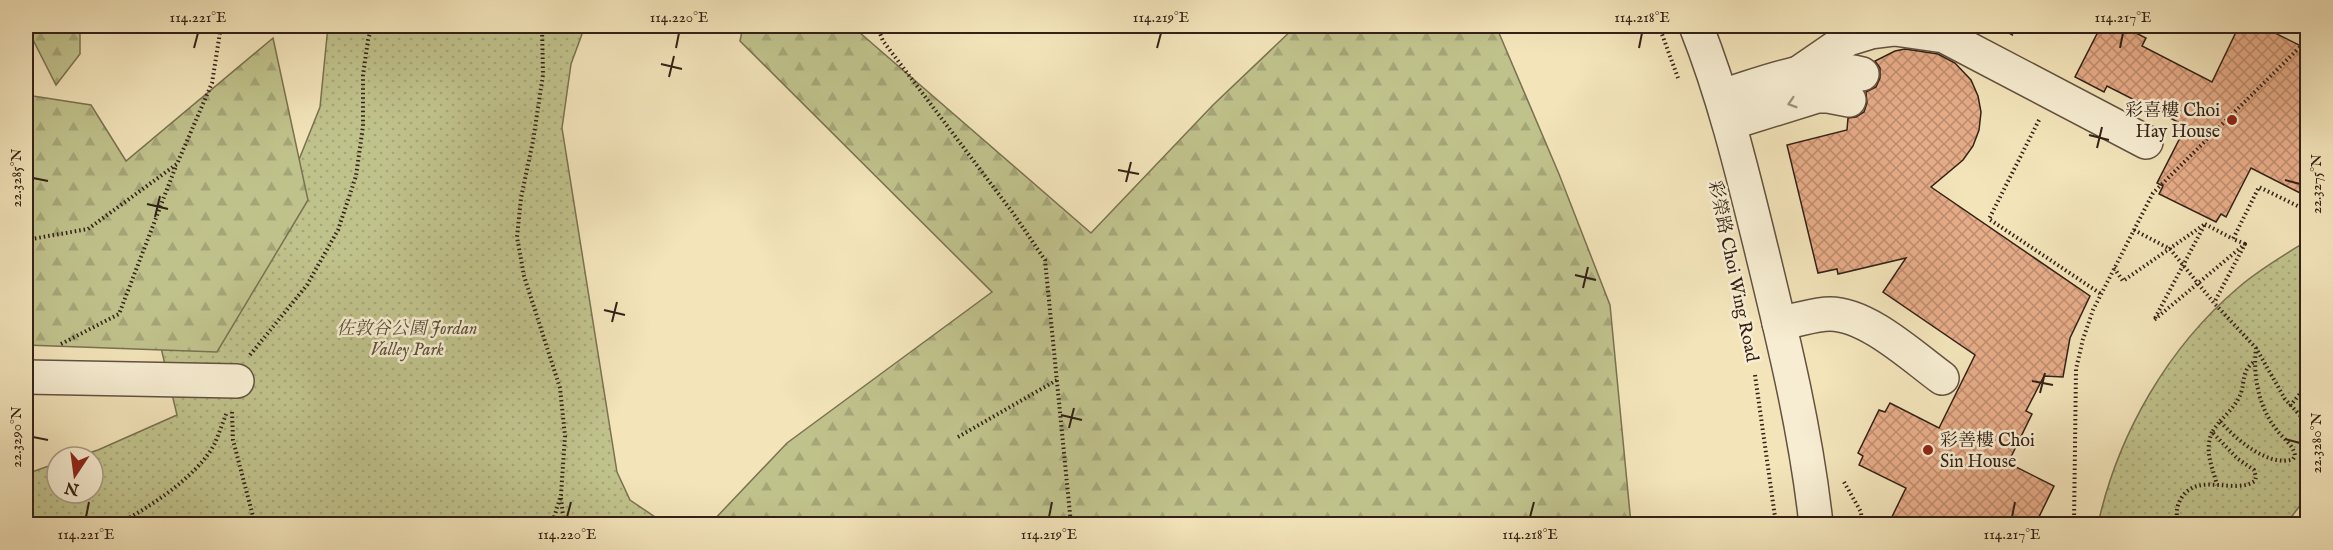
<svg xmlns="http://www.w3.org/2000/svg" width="2333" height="550" viewBox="0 0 2333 550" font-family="'IM FELL English','Noto Serif TC',serif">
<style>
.grass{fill:url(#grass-dots);stroke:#7a7252;stroke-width:1.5}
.forest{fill:url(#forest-firs);stroke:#7a7252;stroke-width:1.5}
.building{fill:url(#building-cross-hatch);stroke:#332117;stroke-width:1.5}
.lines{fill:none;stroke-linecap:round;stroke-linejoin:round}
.minor-casing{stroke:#635240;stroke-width:36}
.path{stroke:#332117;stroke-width:4;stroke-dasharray:1.5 3;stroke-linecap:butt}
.minor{stroke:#f7edd2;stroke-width:33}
.oneway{stroke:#9f917e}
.ticks{fill:none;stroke:#332117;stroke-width:2}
.poi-dot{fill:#8f2418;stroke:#f7edd2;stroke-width:2}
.labels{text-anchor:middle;stroke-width:5;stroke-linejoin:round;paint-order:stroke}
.poi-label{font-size:18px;fill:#332117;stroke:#f7edd2;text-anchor:end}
.street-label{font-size:18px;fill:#332117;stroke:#f7edd2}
.park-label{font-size:18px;font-style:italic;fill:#5d513a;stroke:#f7edd2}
.neatline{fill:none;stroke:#332117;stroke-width:2}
.ticks-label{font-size:15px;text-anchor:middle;fill:#332117}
</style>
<defs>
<pattern id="grass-dots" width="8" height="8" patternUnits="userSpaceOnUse" patternTransform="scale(1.5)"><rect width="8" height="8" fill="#c0c28c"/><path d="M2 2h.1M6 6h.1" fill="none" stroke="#a5a678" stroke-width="1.8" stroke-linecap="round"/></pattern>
<pattern id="forest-firs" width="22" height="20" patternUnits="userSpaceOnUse" patternTransform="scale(1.5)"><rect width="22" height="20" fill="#c0c28c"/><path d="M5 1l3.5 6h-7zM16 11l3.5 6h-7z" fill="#a5a678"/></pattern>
<pattern id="building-cross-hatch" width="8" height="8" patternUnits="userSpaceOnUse" patternTransform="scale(1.5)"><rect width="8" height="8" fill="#e7ac88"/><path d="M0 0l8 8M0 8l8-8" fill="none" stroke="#bc8c6e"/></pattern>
</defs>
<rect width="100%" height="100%" fill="#f3e4ba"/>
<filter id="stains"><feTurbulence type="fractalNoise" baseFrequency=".00333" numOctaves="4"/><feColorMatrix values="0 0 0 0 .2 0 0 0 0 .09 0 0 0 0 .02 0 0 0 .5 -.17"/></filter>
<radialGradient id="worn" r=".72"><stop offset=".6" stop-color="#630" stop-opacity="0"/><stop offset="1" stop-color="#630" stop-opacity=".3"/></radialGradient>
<!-- grass -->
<g class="grass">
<path d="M328 26H585L571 64 562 128 617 472 630 500 655 517 656 524H26V474L57 463V493H93V457H76L98 450 177 415 157 331 294 172 320 107Z"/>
<path d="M2307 241 2308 495 2286 524H2098C2118 434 2168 347 2239 287 2260 269 2284 255 2307 241Z"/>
</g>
<!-- forest -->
<g class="forest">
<path d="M26 26H80V54L56 85Z"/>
<path d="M743 26H852L1091 233 1213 105 1296 26H1496L1559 174 1610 305 1631 524H710L787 443 992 292 740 41Z"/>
<path d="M273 38 308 200 217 352 26 345V89L33 96 91 105 126 161Z"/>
</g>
<!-- building -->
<g class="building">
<path d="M2101 26H2122L2146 38 2142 46 2212 82 2239 26H2261L2307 49V177L2300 193 2251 168 2226 217 2221 214 2216 222 2159 194 2163 186 2157 183 2186 126 2107 86 2104 92 2075 77Z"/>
<path d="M1905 49 1938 54 1955 63 1971 80 1978 96 1981 112 1979 130 1973 146 1963 160 1931 187 2090 296 2070 338 2063 377 2044 376 2026 411 2032 414 2008 463 2054 486 2035 525H1888L1906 488 1859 465 1863 456 1858 453 1879 410 1885 412 1890 403 1939 428 1975 355 1883 292 1906 258 1838 274 1837 269 1818 273 1787 145 1847 130 1848 118 1856 117 1864 112 1867 103 1866 92 1876 87 1880 78V68L1875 61 1895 51Z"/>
</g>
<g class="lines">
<defs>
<g id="minor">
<path d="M1696 26C1725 99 1743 175 1762 252 1784 342 1806 432 1816 524"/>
<path d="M1800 72 1848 39 1871 32 1895 29 1944 36 2146 142"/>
<path d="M1722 96C1768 82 1813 61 1862 74"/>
<path d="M1730 123 1817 96H1828L1849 100"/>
<path d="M1779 323C1796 321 1814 314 1830 314 1867 314 1912 356 1942 378"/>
<path d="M26 377 237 381"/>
</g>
</defs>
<!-- minor casing -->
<use href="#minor" class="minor-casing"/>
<!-- path -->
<g class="path">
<path d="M542 26 543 75 533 141 521 198 517 237 524 276 560 388 565 436 561 495 552 524"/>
<path d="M877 26 883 41 1013 213 1045 260 1071 524"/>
<path d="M1659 26 1678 78"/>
<path d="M2206 26H2216"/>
<path d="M2283 26 2291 30 2293 26"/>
<path d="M2011 35 2016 26"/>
<path d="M2039 120 1989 219 2101 294"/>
<path d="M2205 224 2233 239"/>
<path d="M2134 230 2170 249 2214 303 2256 348 2285 399 2308 424"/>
<path d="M26 240 88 229 177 164 212 83 221 26"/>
<path d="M2245 244 2233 239 2259 187 2308 211"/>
<path d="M2114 268 2123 281 2205 224 2154 320 2245 244 2214 303"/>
<path d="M61 344 119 314 176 166"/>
<path d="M250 355 307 285 338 230 356 176 363 126V75L368 40 372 26"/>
<path d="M1755 375 1776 524"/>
<path d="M2290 406 2308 384"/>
<path d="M232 412 233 440 255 524"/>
<path d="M2220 421C2228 413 2237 404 2241 393 2245 380 2242 370 2254 362"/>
<path d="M2212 432C2204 452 2212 465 2217 485"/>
<path d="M958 437 1057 380"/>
<path d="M1844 482 1861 512 1862 524"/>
<path d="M561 498 564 524"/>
<path d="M118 524C150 507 198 476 215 443 219 433 223 422 227 412"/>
<path d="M2074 524 2076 369 2083 339 2093 310 2153 193 2308 39"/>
<path d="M2178 524C2176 514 2176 506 2182 497 2199 472 2234 495 2255 481L2256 477 2254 470 2238 459 2212 432 2220 421C2234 438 2269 468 2293 459L2295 456C2294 445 2282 438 2276 429 2258 406 2253 375 2256 348"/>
</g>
<!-- minor -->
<use href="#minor" class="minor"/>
</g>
<!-- one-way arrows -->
<defs><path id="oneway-chevron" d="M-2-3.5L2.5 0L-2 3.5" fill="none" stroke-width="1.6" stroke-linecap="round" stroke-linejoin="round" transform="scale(1.5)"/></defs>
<use class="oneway" href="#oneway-chevron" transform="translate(1792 103) rotate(163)"/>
<!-- ticks -->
<path class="ticks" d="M194 48 198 33M676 48 679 33M1157 48 1161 33M1639 48 1642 33M2120 48 2123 33M661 64 682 69M669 77 674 56M2089 135 2109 140M2097 148 2102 127M1118 170 1139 174M33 178 48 181M2285 180 2300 184M1126 182 1131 162M147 204 168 209M155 217 160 196M1575 275 1596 280M1583 288 1588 267M604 310 625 315M612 322 617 302M2032 381 2053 385M2040 393 2045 373M1061 415 1082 420M1069 428 1074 408M33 437 48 440M2285 439 2300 443M86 517 89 502M567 517 571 502M1049 517 1052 502M1530 517 1534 502M2012 517 2015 502"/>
<!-- markers -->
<g class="poi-dot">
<circle cx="2232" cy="120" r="6"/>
<circle cx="1928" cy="450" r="6"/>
</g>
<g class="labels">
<!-- poi labels -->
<g class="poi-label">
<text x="2220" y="116">彩喜樓 Choi<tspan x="2220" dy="21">Hay House</tspan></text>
<text x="1940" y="446" text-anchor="start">彩善樓 Choi<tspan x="1940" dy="21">Sin House</tspan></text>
</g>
<!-- street labels -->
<g class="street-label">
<text transform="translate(1734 271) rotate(78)" y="6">彩榮路 Choi Wing Road</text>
</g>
<!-- park labels -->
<g class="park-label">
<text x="407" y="334">佐敦谷公園 Jordan<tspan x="407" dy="21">Valley Park</tspan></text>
</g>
</g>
<!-- margin -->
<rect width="2333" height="550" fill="none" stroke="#f3e4ba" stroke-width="66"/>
<!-- north arrow -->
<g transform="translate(75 475) rotate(193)"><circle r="28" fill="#f7edd2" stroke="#a99b87" stroke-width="1.5"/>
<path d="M0-4.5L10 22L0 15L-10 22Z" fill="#8f2418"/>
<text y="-9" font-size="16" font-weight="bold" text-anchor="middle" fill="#332117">N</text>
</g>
<rect x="33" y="33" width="2267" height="484" class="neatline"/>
<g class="ticks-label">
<text x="198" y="22">114.221°E</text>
<text x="679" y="22">114.220°E</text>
<text x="1161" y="22">114.219°E</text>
<text x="1642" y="22">114.218°E</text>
<text x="2123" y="22">114.217°E</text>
<text transform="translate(16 178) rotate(-90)" y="5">22.3285°N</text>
<text transform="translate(2316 184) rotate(-90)" y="5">22.3275°N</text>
<text transform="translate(16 437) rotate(-90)" y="5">22.3290°N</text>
<text transform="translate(2316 443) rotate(-90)" y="5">22.3280°N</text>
<text x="86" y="539">114.221°E</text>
<text x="567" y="539">114.220°E</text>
<text x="1049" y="539">114.219°E</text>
<text x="1530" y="539">114.218°E</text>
<text x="2012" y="539">114.217°E</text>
</g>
<rect width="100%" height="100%" filter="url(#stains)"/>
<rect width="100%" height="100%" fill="url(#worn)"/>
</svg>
